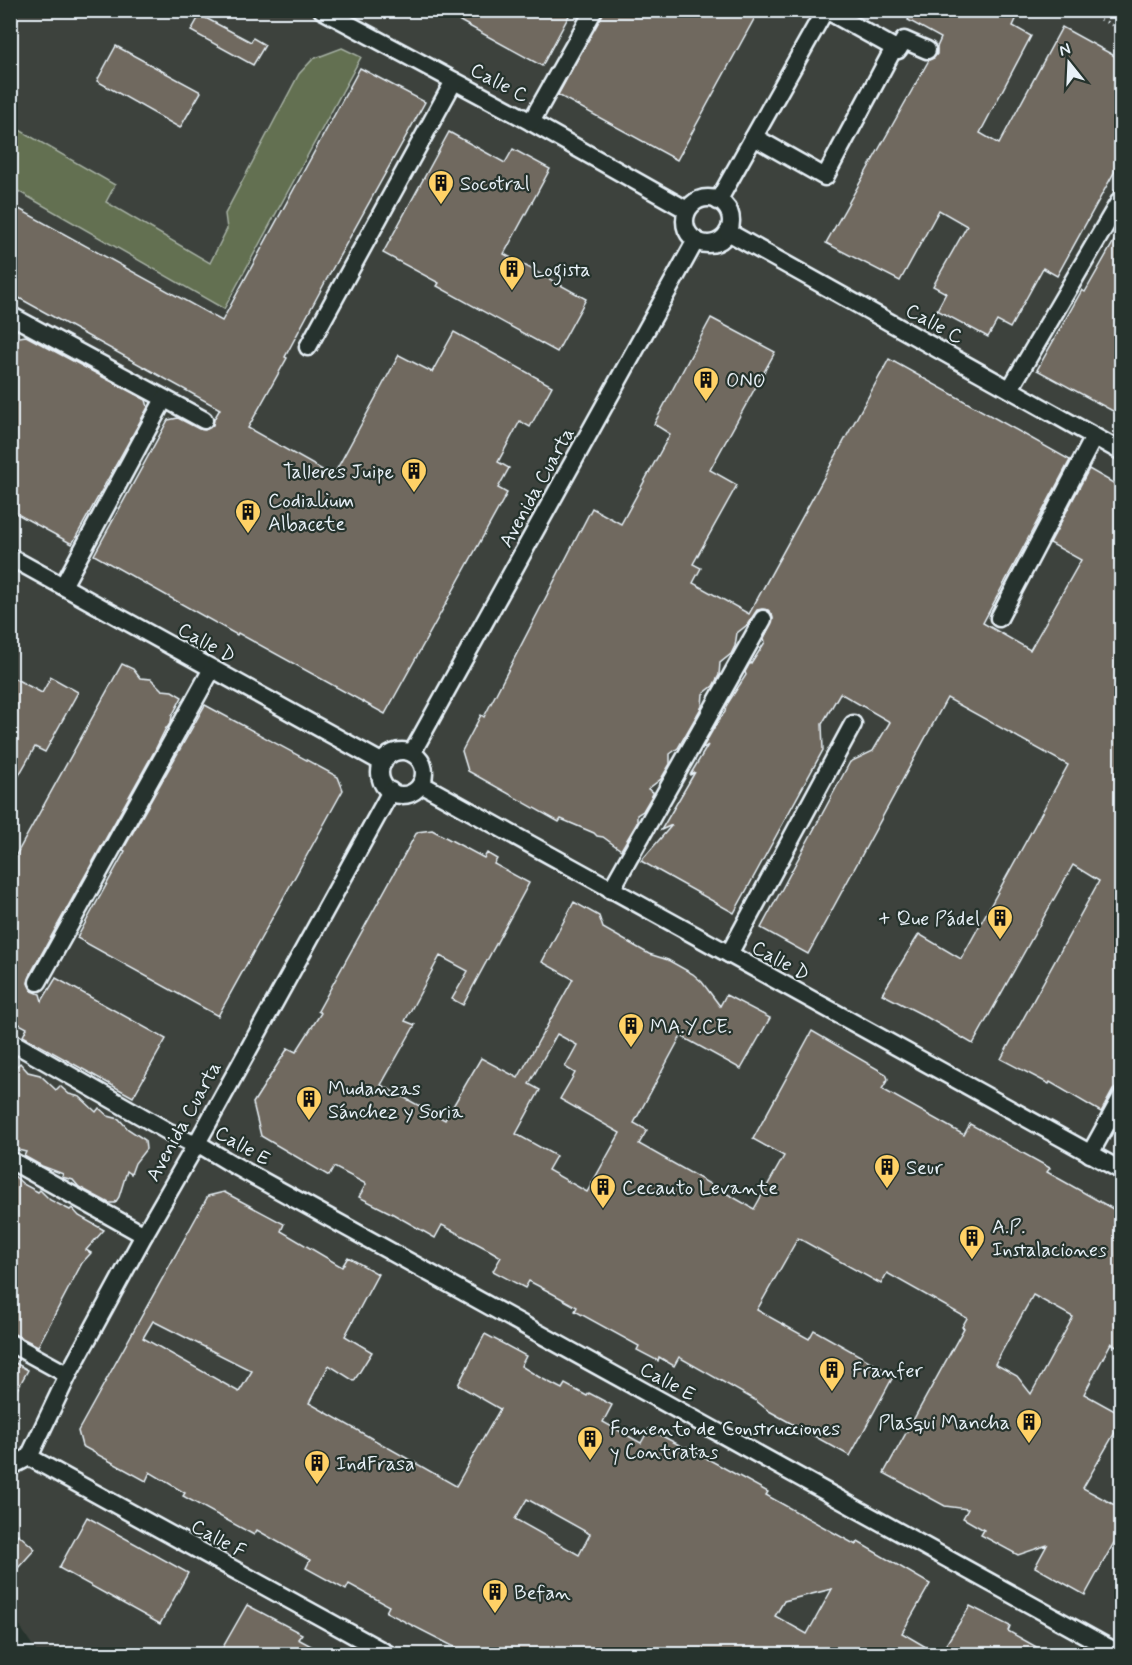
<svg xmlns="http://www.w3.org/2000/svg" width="1132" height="1665" viewBox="0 0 1132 1665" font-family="Mynerve,sans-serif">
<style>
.built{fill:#3c433c}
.green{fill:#637051;stroke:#a6b0a4;stroke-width:1.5}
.building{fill:#70695e;stroke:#e8f1f8;stroke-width:1.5;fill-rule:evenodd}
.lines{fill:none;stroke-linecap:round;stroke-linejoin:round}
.minor-casing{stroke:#e8f1f8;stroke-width:21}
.path{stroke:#e8f1f8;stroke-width:3;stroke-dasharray:1.5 4.5;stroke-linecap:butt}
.minor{stroke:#26332d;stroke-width:16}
.labels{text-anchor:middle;stroke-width:4.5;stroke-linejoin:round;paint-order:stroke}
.street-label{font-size:20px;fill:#e8f1f8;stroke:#26332d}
.poi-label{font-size:20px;fill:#e8f1f8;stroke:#26332d;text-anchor:start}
</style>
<rect width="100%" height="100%" fill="#26332d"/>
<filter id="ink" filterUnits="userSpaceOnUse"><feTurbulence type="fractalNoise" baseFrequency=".0167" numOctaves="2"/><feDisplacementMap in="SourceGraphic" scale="12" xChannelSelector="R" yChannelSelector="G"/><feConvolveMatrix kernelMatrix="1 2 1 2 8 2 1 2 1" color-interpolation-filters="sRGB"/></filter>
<g filter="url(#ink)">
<!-- built -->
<path class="built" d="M11 11H1121V1654H38L11 1613Z"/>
<!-- green -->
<path class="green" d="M342 48 361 57 224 309 11 187V125L115 185 106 202 210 263 227 229 225 214 299 74 313 59Z"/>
<!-- building -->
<g class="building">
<path d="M440 10H572L542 66Z"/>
<path d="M604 10H759L677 160 558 95Z"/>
<path d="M913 10H1009L1018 15 1013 26 1031 36 980 133 999 144 1062 27 1122 60V158L1057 276 1043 268 1010 328 997 321 988 337 937 310 946 293 933 286 967 226 939 210 900 281 826 243 929 60 934 58 937 54V47L941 38 908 20Z"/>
<path d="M200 15 251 42 253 38 265 45 253 65 191 31Z"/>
<path d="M116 46 201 92 180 128 97 81Z"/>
<path d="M360 68 425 102 330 273 285 357 287 358 248 428 333 476 399 355 432 372 454 332 552 386 530 427 520 421 498 462 509 468 498 488 507 493 385 714 238 633 237 635 94 555 168 420 178 418 199 429 205 430 213 425 214 419 220 409 10 293V204L222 321Z"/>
<path d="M449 132 505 163 513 149 550 169 504 254 586 299 557 352 437 286 439 283 383 253Z"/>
<path d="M1122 227V416L1037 370 1082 290 1085 292Z"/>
<path d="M711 318 775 352 710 470 737 485 693 564 701 568 693 583 749 614 889 359 1070 460 983 623 1030 650 1081 560 1050 543 1089 469 1122 488V1086L1117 1087 1113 1090 1101 1112 1050 1082 1049 1084 1001 1059 1099 881 1073 865 973 1044 923 1015 882 994 919 934 961 959 1068 765 947 698 808 954 761 928 850 762 873 751 890 722 840 693 822 724 823 750 734 913 641 861 672 825 661 830 695 772 690 775 708 745 702 749 718 721 725 712 726 706 746 675 745 672 750 663 751 664 765 642 764 638 773 619 772 614 768 610 762 609 757 610 747 625 737 633 735 646 731 654 720 663 719 675 713 686 703 694 702 706 678 748 670 754V764L661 779 648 789 653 792V794L643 811 637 815V823L621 850 603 837 597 836 594 833 561 819 559 822 468 771 462 751 481 715 484 717 592 508 621 524 670 434 654 424Z"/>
<path d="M26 336 146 400 148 407 72 544 10 510V352L19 337Z"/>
<path d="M122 664 133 669 140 678 151 679 162 690 172 691 182 697 172 716 171 722 167 728H166L155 750 32 971 28 983 32 991 40 994 42 1001 56 978 166 1039 133 1097 23 1036 27 1028 10 1019V866Z"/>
<path d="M10 676 42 693 51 677 78 692 45 752 35 747 10 791Z"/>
<path d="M205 705 338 777 343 790 218 1016 77 938 125 851 123 850Z"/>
<path d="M432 830 484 858 487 853 497 859 494 864 529 883 463 1005 452 999 468 971 440 956 405 1021 415 1025 381 1085 445 1120 481 1058 518 1078 573 979 542 962 574 902 599 916 603 928 649 954 668 960 693 974 702 982 720 1006 726 995 770 1018 741 1069 681 1036 634 1123 647 1130 639 1144 754 1209 784 1156 753 1139 812 1031 886 1074 888 1079 882 1089 964 1135 970 1124 1050 1168 1047 1172 1122 1214V1349L1111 1343 1084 1394 1122 1415V1420L1083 1488 1122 1509V1528L1085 1595 1035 1567 1047 1545 1018 1555 981 1535 984 1530 963 1518 968 1509 945 1506 884 1473 964 1328 962 1327 967 1318 887 1273 881 1284 798 1238 757 1310 809 1339 814 1330 894 1375 850 1456 769 1411 755 1400 679 1357 674 1366 659 1357 658 1361 637 1350 639 1346 575 1311 577 1307 546 1290 529 1281 525 1288 493 1271 501 1257 491 1251 442 1225 435 1238 393 1214 359 1197 366 1184 334 1167 329 1176 261 1136 253 1103 288 1048 296 1052 321 1013 318 1011 417 832ZM557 1034 577 1045 565 1067 575 1073 560 1099 620 1133 587 1192 548 1170 556 1156 516 1134 540 1090 529 1084ZM1033 1295 1073 1317 1031 1394 1017 1376 995 1364Z"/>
<path d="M10 1062 17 1066 20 1063 28 1072 40 1075 56 1090 60 1086 69 1094 80 1097 96 1112 99 1108 108 1116 119 1119 128 1129 145 1140 146 1149 135 1163 131 1174 127 1171 119 1197 115 1203H109L79 1187 73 1180 62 1177 63 1174 42 1166 24 1156 26 1152 10 1148Z"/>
<path d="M10 1172 23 1184 38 1192 40 1190 50 1200 70 1210 72 1208 79 1216 104 1230 86 1250 91 1253 82 1263 38 1346 10 1332Z"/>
<path d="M224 1192 284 1224 281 1231 342 1267 348 1257 378 1274 345 1336 372 1352 354 1381 329 1365 309 1403 456 1486 500 1409 458 1385 485 1334 526 1356 521 1366 539 1377 562 1389 565 1384 587 1396 589 1393 612 1405 603 1422 641 1443 649 1429 685 1448 686 1447 768 1492 766 1495 856 1545 858 1542 930 1584 902 1633 938 1654H468L386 1612 389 1606 349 1584 346 1590 306 1568 310 1560 257 1530 254 1535 183 1496 185 1493 150 1472 146 1481 82 1446 78 1431 202 1207 208 1196ZM153 1321 252 1371 239 1392 143 1338ZM527 1499 590 1534 579 1555 515 1519ZM832 1589 807 1634 775 1616 784 1601Z"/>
<path d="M10 1360 28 1370 10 1402Z"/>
<path d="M87 1517 188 1573 160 1624 59 1568Z"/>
<path d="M18 1534 35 1549 18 1568 10 1561V1543Z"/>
<path d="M247 1605 302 1634 298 1639 326 1654H219Z"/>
<path d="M970 1606 1010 1626 1008 1631 1049 1654H940Z"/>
</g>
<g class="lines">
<defs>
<g id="minor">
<path d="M322 10 531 122 687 210"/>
<path d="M826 10 898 50 904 40 927 50"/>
<path d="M531 122 594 10"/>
<path d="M754 137 825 177 894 48"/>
<circle cx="708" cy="221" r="23"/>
<path d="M718 201 825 10"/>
<path d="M728 232 1122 452"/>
<path d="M10 315 204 420"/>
<path d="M308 347 454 81"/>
<path d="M1010 389 1122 197"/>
<path d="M10 557 383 763"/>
<path d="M63 586 164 399"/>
<path d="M999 618 1094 437"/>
<circle cx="402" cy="773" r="22"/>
<path d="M412 753 696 240"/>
<path d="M421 784 1122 1171"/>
<path d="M611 890 763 619"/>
<path d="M729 954 853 724"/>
<path d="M38 982 212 669"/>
<path d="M10 1041 169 1132 195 1145"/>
<path d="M197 1143 232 1164 1120 1654"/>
<path d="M1090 1154 1122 1096"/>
<path d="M10 1160 144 1235"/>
<path d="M10 1343 68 1375"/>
<path d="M29 1457 388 1654"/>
<path d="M10 1467 29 1457 68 1375 144 1235 197 1143 391 791"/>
</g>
</defs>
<!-- minor casing -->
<use href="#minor" class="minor-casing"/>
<!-- path -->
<path class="path" d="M1085 10 1122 31"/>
<!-- minor -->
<use href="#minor" class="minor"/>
</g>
</g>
<!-- icons -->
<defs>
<symbol id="building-pin" viewBox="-11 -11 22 30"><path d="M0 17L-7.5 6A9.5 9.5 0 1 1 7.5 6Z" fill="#ffd166" stroke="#26332d"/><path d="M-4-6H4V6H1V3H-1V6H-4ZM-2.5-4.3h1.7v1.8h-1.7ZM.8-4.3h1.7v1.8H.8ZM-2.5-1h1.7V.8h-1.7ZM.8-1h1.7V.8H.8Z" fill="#111"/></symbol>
</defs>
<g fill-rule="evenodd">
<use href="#building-pin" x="426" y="168" width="30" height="40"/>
<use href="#building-pin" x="497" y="254" width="30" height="40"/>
<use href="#building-pin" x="691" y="365" width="30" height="40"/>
<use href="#building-pin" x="399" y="456" width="30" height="40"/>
<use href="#building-pin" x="233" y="497" width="30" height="40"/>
<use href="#building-pin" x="985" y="903" width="30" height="40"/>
<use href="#building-pin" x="616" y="1011" width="30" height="40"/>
<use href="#building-pin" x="294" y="1084" width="30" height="40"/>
<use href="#building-pin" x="872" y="1152" width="30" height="40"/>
<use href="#building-pin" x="588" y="1172" width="30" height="40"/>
<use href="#building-pin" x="957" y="1223" width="30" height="40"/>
<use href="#building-pin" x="817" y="1355" width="30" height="40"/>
<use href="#building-pin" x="1014" y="1407" width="30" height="40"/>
<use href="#building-pin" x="575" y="1424" width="30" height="40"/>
<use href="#building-pin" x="302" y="1448" width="30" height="40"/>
<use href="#building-pin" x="480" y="1577" width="30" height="40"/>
</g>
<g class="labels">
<!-- street labels -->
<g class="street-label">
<text transform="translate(500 82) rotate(28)" y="7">Calle C</text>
<text transform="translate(935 323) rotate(29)" y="7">Calle C</text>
<text transform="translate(536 487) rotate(-61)" y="7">Avenida Cuarta</text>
<text transform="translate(207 642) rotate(29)" y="7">Calle D</text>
<text transform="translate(781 960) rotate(29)" y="7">Calle D</text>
<text transform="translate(183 1121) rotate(-61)" y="7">Avenida Cuarta</text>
<text transform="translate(243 1145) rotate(30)" y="7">Calle E</text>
<text transform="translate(668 1381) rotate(29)" y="7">Calle E</text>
<text transform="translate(219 1538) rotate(29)" y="7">Calle F</text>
</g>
<!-- poi labels -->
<g class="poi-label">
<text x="460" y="190">Socotral</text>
<text x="532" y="276">Logista</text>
<text x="726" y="387">ONO</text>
<text x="394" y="478" text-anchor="end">Talleres Juipe</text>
<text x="268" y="507">Codialium<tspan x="268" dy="23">Albacete</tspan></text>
<text x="980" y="925" text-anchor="end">+ Que Pádel</text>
<text x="650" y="1033">MA.Y.CE.</text>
<text x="328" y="1095">Mudanzas<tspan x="328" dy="23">Sánchez y Soria</tspan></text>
<text x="906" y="1174">Seur</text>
<text x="622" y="1194">Cecauto Levante</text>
<text x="992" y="1233">A.P.<tspan x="992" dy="23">Instalaciones</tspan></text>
<text x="852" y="1377">Franfer</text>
<text x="1010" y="1429" text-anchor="end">Plasqui Mancha</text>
<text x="610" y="1435">Fomento de Construcciones<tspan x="610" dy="23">y Contratas</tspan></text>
<text x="336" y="1470">IndFrasa</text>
<text x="514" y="1599">Befan</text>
</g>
</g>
<!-- margin -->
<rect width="1132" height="1665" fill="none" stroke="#26332d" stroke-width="36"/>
<rect x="18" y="18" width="1096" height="1629" fill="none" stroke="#e8f1f8" stroke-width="2" filter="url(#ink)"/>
<!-- north arrow -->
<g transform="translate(1069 63) rotate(342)" stroke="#26332d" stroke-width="4.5" paint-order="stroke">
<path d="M0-4.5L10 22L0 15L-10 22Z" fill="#e8f1f8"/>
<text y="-9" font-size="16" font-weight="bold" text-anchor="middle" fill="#e8f1f8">N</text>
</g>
</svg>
